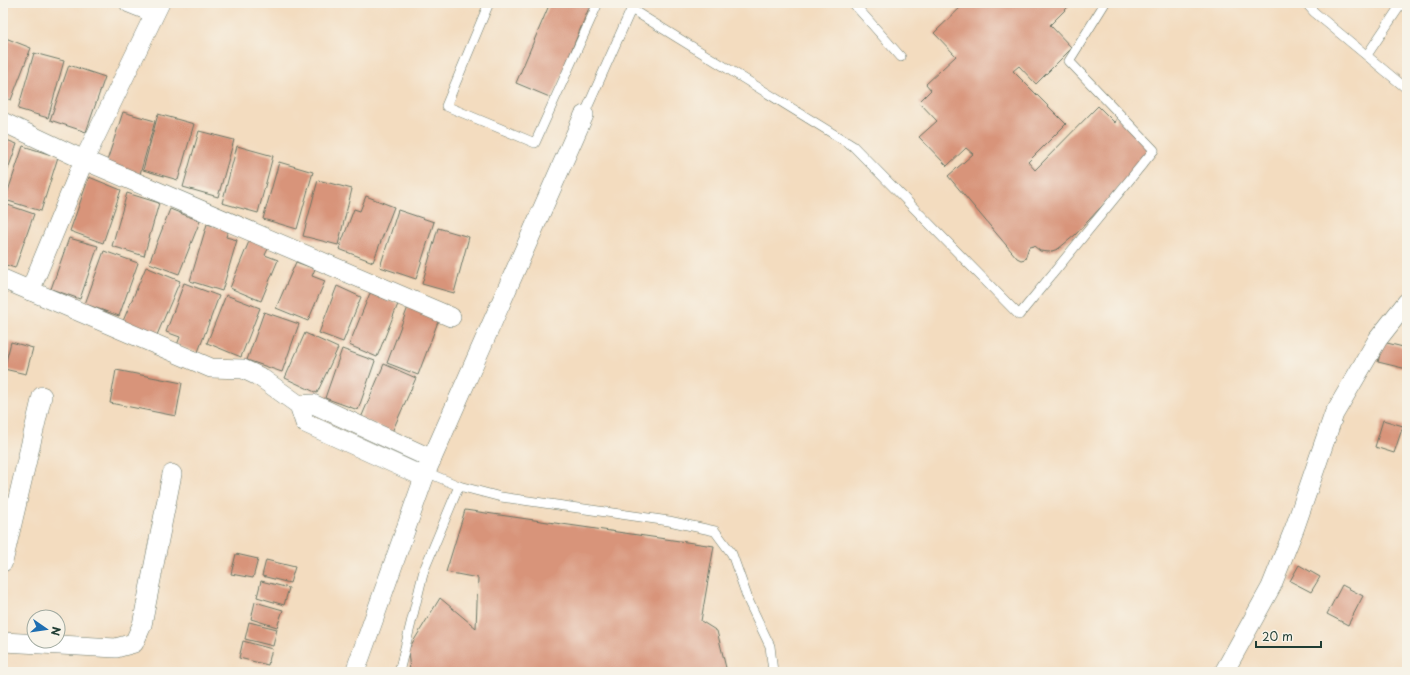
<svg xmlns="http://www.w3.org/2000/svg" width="1410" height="675" viewBox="0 0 1410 675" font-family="'Playpen Sans',sans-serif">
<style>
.building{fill:#d8947a}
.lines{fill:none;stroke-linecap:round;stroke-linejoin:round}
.lane-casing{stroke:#697565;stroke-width:10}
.street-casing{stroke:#697565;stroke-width:20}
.lane{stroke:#fff;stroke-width:9}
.street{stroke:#fff;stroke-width:19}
</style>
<rect width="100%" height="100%" fill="#f7f3e8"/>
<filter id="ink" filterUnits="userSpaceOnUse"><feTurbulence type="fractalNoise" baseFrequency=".025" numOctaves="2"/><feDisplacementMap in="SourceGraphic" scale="8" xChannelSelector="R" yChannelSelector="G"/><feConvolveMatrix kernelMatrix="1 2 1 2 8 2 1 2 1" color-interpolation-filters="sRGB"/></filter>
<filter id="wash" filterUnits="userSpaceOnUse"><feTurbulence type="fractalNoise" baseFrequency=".012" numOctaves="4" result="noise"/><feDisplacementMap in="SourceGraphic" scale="16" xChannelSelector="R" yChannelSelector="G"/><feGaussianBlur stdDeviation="0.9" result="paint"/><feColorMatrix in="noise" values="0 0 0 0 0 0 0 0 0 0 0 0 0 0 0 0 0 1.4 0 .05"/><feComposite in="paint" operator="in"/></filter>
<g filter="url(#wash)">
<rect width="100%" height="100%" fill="#f3dcbf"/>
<g id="blocks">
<!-- building -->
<g class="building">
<path d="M550 3H591L552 98 516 83Z"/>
<path d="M965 3H1072L1050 25 1072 48 1036 84 1019 66 1013 71 1066 124 1028 162 1035 170 1098 106 1115 123 1117 117 1153 151 1075 235 1058 249 1049 252 1040 251 1034 246 1029 247 1025 259 1021 260 1017 258 948 176 973 154 966 148 947 166 919 137 937 121 919 102 931 90 926 84 956 56 934 33Z"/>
<path d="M3 37 31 48 11 100 3 97Z"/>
<path d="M34 53 64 61 48 118 18 109Z"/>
<path d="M69 65 105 77 86 132 50 120Z"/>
<path d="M123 112 155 121 140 174 106 164Z"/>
<path d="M158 114 194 124 178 180 143 170Z"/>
<path d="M199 131 234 140 218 197 183 187Z"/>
<path d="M3 134 6 135 4 139 17 144 3 183Z"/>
<path d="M23 146 58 157 41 211 5 200Z"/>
<path d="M237 146 273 156 258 213 222 203Z"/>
<path d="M279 162 313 172 297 229 263 219Z"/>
<path d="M89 177 121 190 103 243 70 231Z"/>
<path d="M318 180 352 189 338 245 303 236Z"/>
<path d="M127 193 159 203 144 256 112 246Z"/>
<path d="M366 196 394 207 373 262 339 249 354 209 360 211Z"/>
<path d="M5 204 34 214 15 268 3 264V209Z"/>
<path d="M170 209 200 221 179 274 149 263Z"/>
<path d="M398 210 434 222 416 279 380 267Z"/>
<path d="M207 224 228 230 226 237 237 240 222 291 190 281Z"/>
<path d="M438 228 469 237 454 293 422 284Z"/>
<path d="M69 238 98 246 80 299 51 289Z"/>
<path d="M250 239 269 247 265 255 278 260 261 301 230 288Z"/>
<path d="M104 251 138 263 119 316 85 304Z"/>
<path d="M296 262 315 269 312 276 325 281 308 321 276 308Z"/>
<path d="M146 267 180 281 157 335 123 321Z"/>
<path d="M184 283 219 296 198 352 177 345 180 337 166 332Z"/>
<path d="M337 286 361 297 343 342 319 333Z"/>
<path d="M370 293 398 304 377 357 349 345Z"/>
<path d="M226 295 260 308 241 357 207 343Z"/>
<path d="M408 307 439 319 418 375 387 363Z"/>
<path d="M264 312 299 324 282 372 247 360Z"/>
<path d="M305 333 338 348 317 393 285 378Z"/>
<path d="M11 342 33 348 26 374 4 369Z"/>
<path d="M1383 342 1407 348V369L1378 362Z"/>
<path d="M342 349 375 361 358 410 325 398Z"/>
<path d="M384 364 416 378 392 432 361 418Z"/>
<path d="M116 370 182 383 176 416 110 403Z"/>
<path d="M1383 420 1403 426 1394 453 1375 447Z"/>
<path d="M465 510 714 546 701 621 717 631 727 672H410L408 650 440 598 476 628 478 578 446 572Z"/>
<path d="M236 554 258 559 253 578 231 574Z"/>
<path d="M266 560 295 567 290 583 262 576Z"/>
<path d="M1299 565 1320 577 1311 592 1290 581Z"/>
<path d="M261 581 289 588 284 605 257 597Z"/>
<path d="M1342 585 1363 596 1348 625 1327 614Z"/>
<path d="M255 602 283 610 277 627 251 619Z"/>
<path d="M249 622 277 629 273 646 245 639Z"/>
<path d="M243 641 272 649 268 665 239 658Z"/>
</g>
</g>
</g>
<g filter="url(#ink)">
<use href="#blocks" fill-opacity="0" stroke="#697565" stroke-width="1"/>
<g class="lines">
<defs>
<g id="lane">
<path d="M489 3 446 106 535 143 598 3"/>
<path d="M853 3 901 57"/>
<path d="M1306 3 1314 12 1407 89"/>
<path d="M631 9 853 146 1019 315 1154 150 1069 61 1105 3"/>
<path d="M1367 55 1402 3"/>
<path d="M584 115 634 3"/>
<path d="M426 472 459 486"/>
<path d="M399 672 424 570 459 486 501 497 669 521 715 531 732 554 749 602 770 646 773 672"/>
</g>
<g id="street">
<path d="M129 3 154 13"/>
<path d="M3 122 84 160 451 317"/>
<path d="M3 279 211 368 243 369 260 377 299 405 305 423 424 477"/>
<path d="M30 291 84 160 160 3"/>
<path d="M299 405 313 404 432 459"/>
<path d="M3 562 42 396"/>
<path d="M3 642 116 648 134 643 142 625 172 474"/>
<path d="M355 672 426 472 584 115"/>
<path d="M1224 672 1271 587 1295 527 1334 414 1378 339 1407 302"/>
</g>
</defs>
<!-- lane casing -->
<use href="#lane" class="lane-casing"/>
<!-- street casing -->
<use href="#street" class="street-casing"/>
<!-- lane -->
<use href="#lane" class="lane"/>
<!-- street -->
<use href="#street" class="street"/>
</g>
</g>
<!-- margin -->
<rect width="1410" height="675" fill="none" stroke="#f7f3e8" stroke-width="16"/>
<!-- north arrow -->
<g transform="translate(46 629) rotate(103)"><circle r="19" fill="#f7f3e8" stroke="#a1aaa0"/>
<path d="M0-3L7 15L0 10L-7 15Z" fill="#1f6fb2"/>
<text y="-6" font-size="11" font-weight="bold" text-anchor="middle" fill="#1f3d34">N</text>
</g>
<!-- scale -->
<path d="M1256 641v6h65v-6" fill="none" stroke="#1f3d34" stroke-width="2"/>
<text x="1262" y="641" font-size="12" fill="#1f3d34" stroke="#f7f3e8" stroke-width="3" paint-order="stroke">20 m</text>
</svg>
